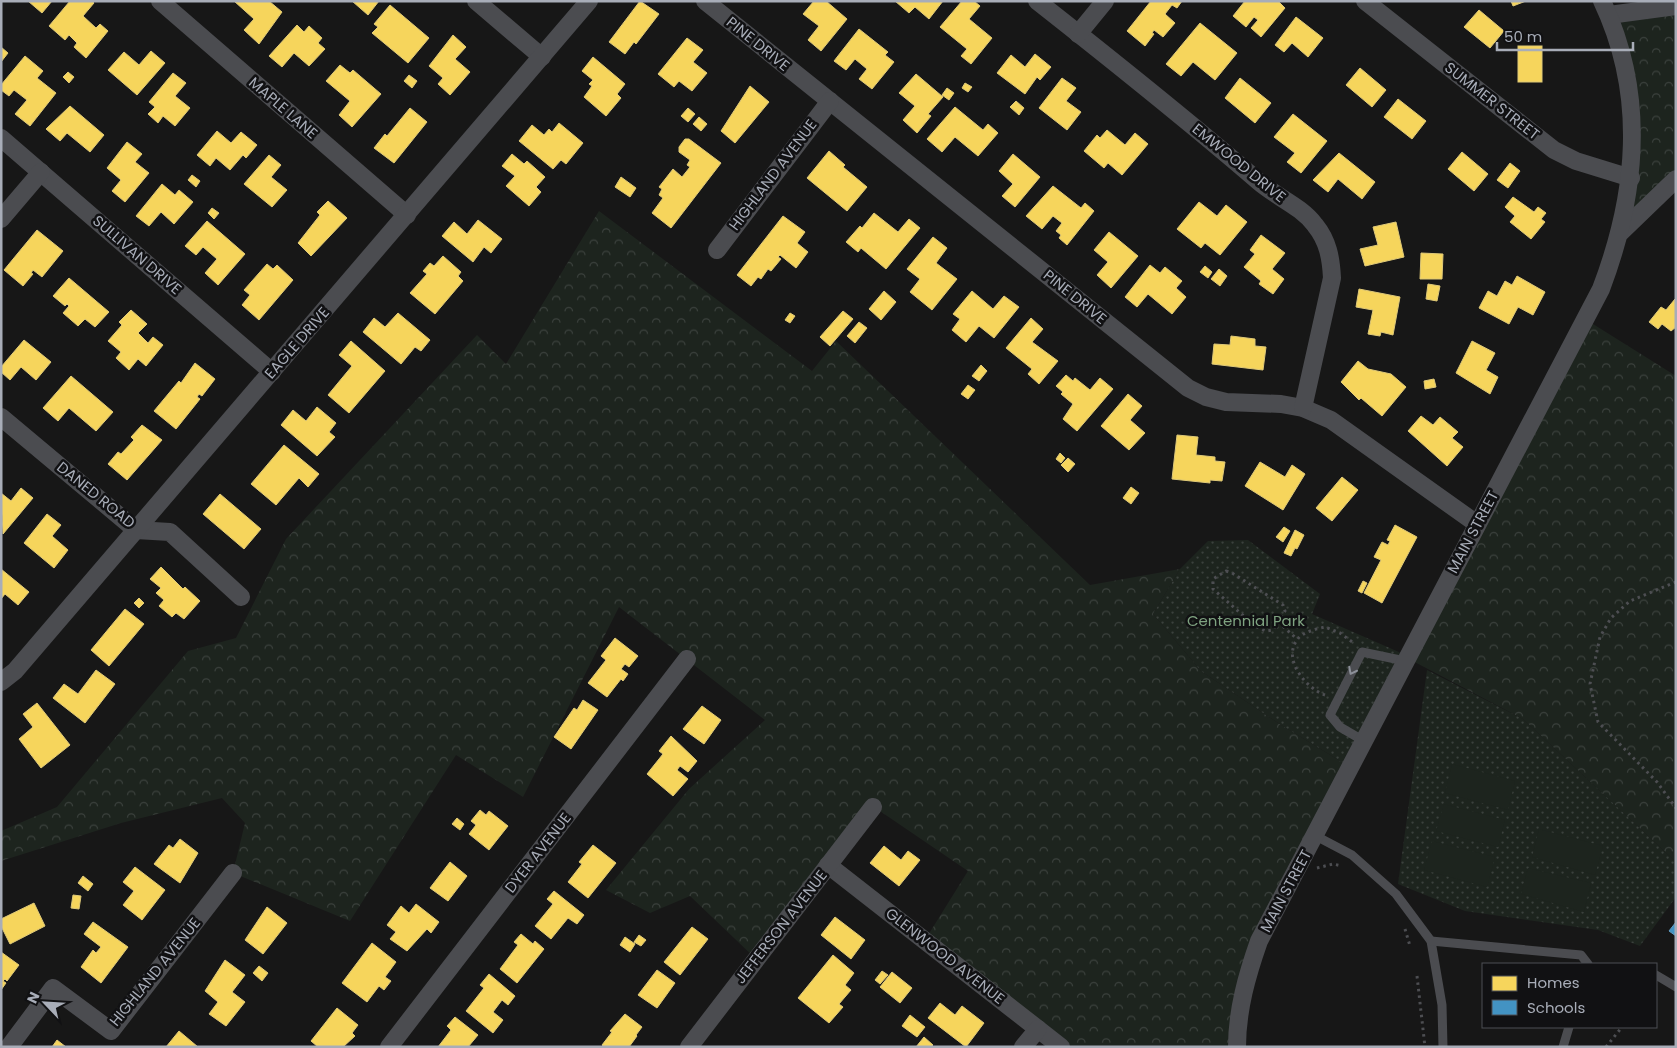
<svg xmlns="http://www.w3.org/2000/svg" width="1677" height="1048" viewBox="0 0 1677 1048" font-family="Poppins,sans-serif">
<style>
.forest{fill:url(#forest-crowns)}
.park{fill:url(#park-dots)}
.pitch{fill:#1d241e}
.homes{fill:#f6d55c;stroke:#dfc978}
.schools{fill:#4393c3;stroke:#619bc0}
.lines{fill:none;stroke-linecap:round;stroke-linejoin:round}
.path{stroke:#4d4e52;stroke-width:3;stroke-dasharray:2.5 4;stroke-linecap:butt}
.lane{stroke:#4b4c50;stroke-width:9}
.street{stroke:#4b4c50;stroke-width:18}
.oneway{stroke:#8c9099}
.labels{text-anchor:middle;stroke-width:5;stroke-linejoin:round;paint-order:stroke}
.street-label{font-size:15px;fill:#a8adb8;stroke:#111113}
.park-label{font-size:15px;fill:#7fa381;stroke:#111113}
</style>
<defs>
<pattern id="forest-crowns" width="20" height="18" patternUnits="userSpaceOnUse" patternTransform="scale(1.25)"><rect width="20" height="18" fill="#1d241e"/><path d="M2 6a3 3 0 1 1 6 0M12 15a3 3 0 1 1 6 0" fill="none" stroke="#3b413d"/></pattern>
<pattern id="park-dots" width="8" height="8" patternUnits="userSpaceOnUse" patternTransform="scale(1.25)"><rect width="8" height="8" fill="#1d241e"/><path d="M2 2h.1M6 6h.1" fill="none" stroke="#3b413d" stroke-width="1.8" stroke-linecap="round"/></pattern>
</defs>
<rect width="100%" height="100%" fill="#171717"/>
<!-- forest -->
<g class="forest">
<path d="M1676 6V179L1620 233 1632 151 1609 15Z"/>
<path d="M599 211 812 371 836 341 1090 585 1180 569 1153 614 1201 671 1278 723 1350 767 1259 941 1237 1047H1061L925 940 968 871 874 807 756 959 690 896 650 913 606 890 689 789 765 720 619 607 523 797 456 755 350 921 233 873 245 823 222 798 121 823 1 861V831L57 807 188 651 236 638 286 539 477 335 506 364Z"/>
<path d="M1585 319 1676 376V862L1523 719 1407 658Z"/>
</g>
<!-- park -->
<g class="park">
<path d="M1248 540 1320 594 1312 614 1408 656 1350 767 1278 723 1201 671 1153 614 1180 569 1208 541Z"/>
<path d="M1427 670 1523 719 1676 862V897L1640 946 1598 930 1465 911 1398 884Z"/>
</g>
<!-- pitch -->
<g class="pitch">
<path d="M1452 764 1515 781 1508 810 1445 793Z"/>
<path d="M1444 804 1505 820 1498 847 1436 831Z"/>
<path d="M1539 829 1603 846 1595 875 1532 857Z"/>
<path d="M1432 841 1495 857 1487 887 1424 870Z"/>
<path d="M1528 868 1591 883 1584 912 1521 894Z"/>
</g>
<!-- homes -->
<g class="homes">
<path d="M28 1H52L42 13Z"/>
<path d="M70 1H92L94 3 83 16 96 28 100 24 108 31 86 58 74 47 77 43 69 35 65 40 49 26Z"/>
<path d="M234 1H269L282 12 259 44 244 30 254 19Z"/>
<path d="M352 1H379L368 15Z"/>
<path d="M640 1 659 14 636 44 634 42 625 54 609 42Z"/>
<path d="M814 1H826L847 19 821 51 808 40 819 26 803 14Z"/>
<path d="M895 1H943L929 19 915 7 909 13Z"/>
<path d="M962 1H974L980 6 969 19 992 38 971 64 961 56 967 49 940 27Z"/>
<path d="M1151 1H1182L1177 8 1172 5 1165 14 1175 23 1163 37 1154 30 1152 33 1154 34 1145 46 1127 31Z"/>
<path d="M1245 1H1278L1285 8 1261 37 1251 28 1258 20 1254 17 1246 27 1233 16Z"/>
<path d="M1511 1H1526L1513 6Z"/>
<path d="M390 5 429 38 408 63 372 33 378 27 374 24Z"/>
<path d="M1479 10 1504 31 1490 48 1464 27Z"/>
<path d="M1296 17 1323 38 1308 57 1292 43 1284 52 1275 45Z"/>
<path d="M1200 23 1237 53 1215 80 1193 62 1181 76 1166 64Z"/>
<path d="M297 25 304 32 309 26 322 38 318 43 325 49 309 66 294 53 282 67 269 56Z"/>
<path d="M859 29 888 52 885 55 894 62 872 89 859 79 867 69 855 59 846 70 834 61Z"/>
<path d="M453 35 466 47 455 59 470 72 450 95 438 84 443 78 429 66Z"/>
<path d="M687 38 703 50 693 62 707 73 692 91 679 81 674 87 658 74Z"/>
<rect x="1518" y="46" width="24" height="36"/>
<path d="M1 47 8 53 1 62Z"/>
<path d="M151 51 165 63 137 95 108 70 124 52 139 65Z"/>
<path d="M1035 54 1051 67 1040 80 1037 77 1025 94 997 73 1011 55 1025 67Z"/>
<path d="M25 56 43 71 37 78 56 93 30 126 15 114 27 100 14 90 9 96 1 90V85Z"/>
<path d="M593 57 625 84 617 94 621 98 606 116 584 97 592 86 589 84 593 80 582 71Z"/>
<path d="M340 65 350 73 353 70 381 94 352 127 339 115 350 101 326 81Z"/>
<path d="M1360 68 1386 90 1372 107 1346 85Z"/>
<path d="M68 72 74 77 69 83 63 77Z"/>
<path d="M173 73 186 83 175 96 190 108 175 126 163 116 158 123 148 114 155 107 149 102Z"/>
<path d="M916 74 943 97 928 114 931 116 917 133 903 120 915 106 899 93Z"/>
<path d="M409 75 417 81 412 88 404 81Z"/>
<path d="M1062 78 1076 88 1066 101 1081 112 1067 130 1039 108Z"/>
<path d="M1240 78 1271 103 1255 123 1225 98Z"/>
<path d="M965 83 972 87 968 92 962 88Z"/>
<path d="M750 86 769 102 735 143 721 131Z"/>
<path d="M947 88 954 93 949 100 942 95Z"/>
<path d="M1398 99 1426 121 1412 139 1384 117Z"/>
<path d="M1016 101 1024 108 1019 115 1010 107Z"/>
<path d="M70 106 104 135 90 152 67 133 60 141 46 129Z"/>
<path d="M955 107 983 130 988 124 998 133 978 156 955 137 942 152 927 139Z"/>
<path d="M410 108 427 122 394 163 374 148 385 134 387 136Z"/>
<path d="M688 108 695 114 688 122 681 116Z"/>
<path d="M1293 114 1327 141 1301 173 1287 162 1295 153 1274 137Z"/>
<path d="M699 117 707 124 701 131 693 124Z"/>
<path d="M559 123 583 143 566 164 561 160 553 169 519 141 532 125 544 135 549 129 552 132Z"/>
<path d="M1107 130 1125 145 1135 133 1148 144 1122 175 1108 163 1104 168 1084 151 1097 135 1100 138Z"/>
<path d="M217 131 231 143 241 132 257 145 246 158 243 155 230 170 216 158 210 166 197 155Z"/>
<path d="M685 139H689L721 163 671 228 652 213 663 198 659 195 662 189 659 187 673 169 682 177 690 167 687 165 690 160 679 152V147Z"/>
<path d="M127 142 142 154 135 162 149 173 125 202 112 191 121 180 107 168Z"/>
<path d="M829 151 845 165 843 167 867 187 847 211 807 178Z"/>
<path d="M1462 152 1488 174 1474 191 1448 169Z"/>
<path d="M1339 153 1375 182 1362 199 1338 179 1328 192 1313 180Z"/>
<path d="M512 154 524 164 527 161 545 177 536 187 541 192 529 206 506 186 515 176 502 166Z"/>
<path d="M1013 154 1040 177 1015 207 1002 196 1013 184 999 171Z"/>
<path d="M269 155 281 165 271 177 287 190 272 207 244 184Z"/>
<path d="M1510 163 1520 171 1508 188 1497 180Z"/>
<path d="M192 175 200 181 196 187 188 180Z"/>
<path d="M621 177 636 188 630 197 615 187Z"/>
<path d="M162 184 175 195 179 190 193 202 174 224 161 212 149 226 136 216Z"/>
<path d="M1053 186 1081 208 1085 203 1094 211 1067 245 1059 238 1061 235 1056 231 1062 223 1053 216 1042 229 1026 216Z"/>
<path d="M1513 197 1534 212 1538 207 1546 213 1541 219 1545 222 1531 239 1510 222 1515 216 1505 207Z"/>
<path d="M328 201 347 218 311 256 298 243 320 215 317 212Z"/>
<path d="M1199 202 1217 216 1226 205 1247 222 1220 255 1205 243 1201 248 1177 229Z"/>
<path d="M212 208 219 213 214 219 208 213Z"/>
<path d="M874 213 898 232 909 219 920 228 886 269 861 248 858 252 846 242 860 226 862 228Z"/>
<path d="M783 216 805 232 797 243 808 252 796 268 780 255 778 257 781 259 771 271 768 269 761 279 758 277 751 286 737 275Z"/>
<path d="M478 220 502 239 491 253 484 247 473 262 442 236 454 222 467 234Z"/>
<path d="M207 221 245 254 218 285 205 273 217 259 203 247 196 255 185 246Z"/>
<path d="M1396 222 1404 257 1365 266 1360 249 1378 245 1373 227Z"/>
<path d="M37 230 63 251 42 277 33 270 31 273 33 274 23 286 4 270Z"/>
<path d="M1109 232 1138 256 1111 288 1097 275 1108 262 1094 250Z"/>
<path d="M1261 235 1285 253 1272 269 1284 279 1273 294 1259 284 1261 281 1244 267 1255 254 1250 250Z"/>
<path d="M933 237 947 248 936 263 957 279 932 310 910 292 920 279 907 269Z"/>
<path d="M1421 253 1443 254 1442 279H1420Z"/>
<path d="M443 256 461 272 458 276 463 281 435 314 410 293 427 274 423 271 430 263 434 266Z"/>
<path d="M267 264 273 269 277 265 293 280 259 320 242 305 250 295 244 290Z"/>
<path d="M1150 265 1160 273 1165 267 1182 281 1176 288 1186 297 1172 314 1148 294 1137 307 1125 297Z"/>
<path d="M1205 266 1212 272 1208 278 1200 272Z"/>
<path d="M1219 269 1227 276 1220 286 1211 279Z"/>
<path d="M1517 276 1545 292 1533 315 1518 307 1509 324 1479 308 1488 291 1497 296 1505 281 1512 285Z"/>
<path d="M69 278 109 312 95 327 85 319 78 326 63 313 69 306 67 304 65 306 53 296Z"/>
<path d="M1428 284 1440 286 1437 301 1426 299Z"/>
<path d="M1359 289 1400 297 1393 335 1381 332 1380 336 1368 334 1373 310 1356 307Z"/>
<path d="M884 291 896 302 881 320 869 309Z"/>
<path d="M972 291 993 309 1004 296 1019 307 994 338 979 326 966 342 952 330 960 319 953 314Z"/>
<path d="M1675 299 1676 327 1671 331 1662 324 1658 329 1649 322 1661 307 1666 310Z"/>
<path d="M131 310 147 324 138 333 148 343 153 337 163 345 146 366 138 359 129 370 116 358 121 352 108 341 122 325 119 322Z"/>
<path d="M843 311 853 319 830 346 820 337Z"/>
<path d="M398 313 430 340 421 351 415 347 401 364 363 332 374 318 385 327Z"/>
<path d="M790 313 795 316 790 323 785 320Z"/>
<path d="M1031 318 1043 329 1032 342 1058 361 1039 384 1028 374 1032 369 1006 348Z"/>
<path d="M859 322 867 328 855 343 847 336Z"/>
<path d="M1231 336 1255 339V346L1266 347 1263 370 1212 364 1214 344 1230 345Z"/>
<path d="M24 340 51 362 36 380 21 367 10 380 1 372V367Z"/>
<path d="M351 341 385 371 349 413 328 395 352 366 339 355Z"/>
<path d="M1472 341 1495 353 1486 370 1498 377 1490 394 1456 373Z"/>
<path d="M1358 361 1368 369 1391 374 1406 387 1382 416 1361 398 1359 400 1341 382Z"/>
<path d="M195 363 215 379 202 396 199 394 197 397 200 399 176 429 154 411 179 381 181 383Z"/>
<path d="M981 365 987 371 979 381 972 376Z"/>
<path d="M1066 375 1073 381 1075 378 1090 390 1100 378 1113 389 1077 431 1063 419 1073 404 1061 394 1063 392 1056 386Z"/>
<path d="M71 376 113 412 96 431 69 408 58 421 43 408Z"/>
<path d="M1434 379 1436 387 1425 389 1424 381Z"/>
<path d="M968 385 975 390 968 399 961 394Z"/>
<path d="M1128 394 1142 406 1130 420 1145 433 1129 450 1101 426Z"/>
<path d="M317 407 336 423 329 432 335 437 317 456 281 425 293 410 306 421Z"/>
<path d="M1421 416 1433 425 1440 417 1458 432 1452 438 1463 447 1447 466 1408 431Z"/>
<path d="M142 425 162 440 127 480 108 464 118 452 121 454 134 440 131 437Z"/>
<path d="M1177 435 1198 437 1196 455 1215 457V461L1225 462 1222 481 1210 480V483L1172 479Z"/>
<path d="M284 445 319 474 308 487 299 478 276 505 251 484Z"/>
<path d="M1060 453 1065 458 1061 463 1056 459Z"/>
<path d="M1068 458 1075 464 1068 472 1061 465Z"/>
<path d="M1260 462 1285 477 1292 465 1305 474 1283 510 1245 486Z"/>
<path d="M1342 477 1358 490 1332 521 1316 508Z"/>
<path d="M1131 487 1139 493 1131 504 1123 498Z"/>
<path d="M21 488 33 498 3 534 1 493 11 501Z"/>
<path d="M220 494 261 529 244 549 203 514Z"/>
<path d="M47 514 61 525 52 536 68 550 54 568 24 543Z"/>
<path d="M1395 525 1417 537 1382 603 1364 593 1381 560 1374 557 1382 542 1388 545 1390 541 1387 540Z"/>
<path d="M1284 527 1290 531 1283 542 1276 537Z"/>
<path d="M1295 530 1304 535 1297 549 1295 548 1291 556 1284 553Z"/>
<path d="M161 567 183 589 185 587 200 601 184 619 176 613 172 617 159 606 164 600 156 593 161 588 150 579Z"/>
<path d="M1 569 29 592 18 605 5 594 1 599Z"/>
<path d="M1363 581 1367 583 1362 593 1358 591Z"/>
<path d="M139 598 144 603 139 608 134 603Z"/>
<path d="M125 609 144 624 109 666 91 650Z"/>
<path d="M615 638 638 656 629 667 625 664 621 669 628 674 623 681 621 679 607 697 588 683 606 660 601 656Z"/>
<path d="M96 670 115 684 85 723 53 698 64 684 78 694Z"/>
<path d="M583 700 598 710 571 749 554 737 574 708 577 710Z"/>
<path d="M37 703 70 745 41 768 19 739 33 727 23 714Z"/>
<path d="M702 706 721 720 704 744 683 729Z"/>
<path d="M671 736 697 761 688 772 680 766 677 770 688 779 673 796 647 774 663 754 659 751Z"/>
<path d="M480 810 486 815 489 811 508 826 489 850 469 834 476 825 471 821Z"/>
<path d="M457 818 464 824 460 830 452 824Z"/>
<path d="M180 839 198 853 180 883 154 864 169 845 173 848Z"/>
<path d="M593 845 616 863 588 898 568 882 582 864 579 862Z"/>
<path d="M884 846 901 860 908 851 920 860 899 886 870 863Z"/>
<path d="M450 862 467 876 448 901 430 888Z"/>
<path d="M135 867 165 890 142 920 123 905 134 891 123 882Z"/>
<path d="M83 876 93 884 88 891 78 883Z"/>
<path d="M554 891 584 915 577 924 568 918 551 939 535 926 553 904 547 899Z"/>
<path d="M73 895 81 896 79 909 71 908Z"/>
<path d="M34 903 45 926 10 944 1 926V919Z"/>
<path d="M416 904 439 922 431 933 427 929 407 951 390 939 396 932 387 925 401 906 409 913Z"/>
<path d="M267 907 287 923 263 954 245 940Z"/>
<path d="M835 917 865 940 851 959 821 935Z"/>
<path d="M93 922 128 947 101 983 81 967 93 950 96 953 101 947 84 934Z"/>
<path d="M692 927 708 939 680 975 664 962Z"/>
<path d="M521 934 533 944 535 941 544 949 517 983 500 969 518 945 514 942Z"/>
<path d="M639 935 646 940 641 946 634 942Z"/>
<path d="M625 937 635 944 630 952 620 945Z"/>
<path d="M372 943 396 962 385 977 391 981 384 990 379 986 367 1002 342 983Z"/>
<path d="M1 952 19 965 7 981 5 979 3 981 6 983 1 990Z"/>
<path d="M833 955 854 973 845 985 851 990 839 1004 843 1007 829 1023 798 998Z"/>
<path d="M225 960 245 975 232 992 245 1002 226 1026 209 1014 218 1002 205 991Z"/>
<path d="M259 966 268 973 262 981 253 973Z"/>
<path d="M657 970 675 983 657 1008 638 995Z"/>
<path d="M882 971 888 975 880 984 875 980Z"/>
<path d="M892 972 912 988 900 1003 880 987Z"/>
<path d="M489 974 515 996 508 1005 502 1000 493 1012 503 1020 493 1033 466 1011 484 988 480 985Z"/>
<path d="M940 1003 955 1015 962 1006 984 1023 966 1047 928 1018Z"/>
<path d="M337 1008 358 1025 352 1033 355 1036 343 1047H318L311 1041Z"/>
<path d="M625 1014 642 1027 636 1035 637 1036 629 1047H604L602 1045 612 1032 610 1031Z"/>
<path d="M910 1015 925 1027 917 1037 902 1026Z"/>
<path d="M455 1017 478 1035 468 1047H438L451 1030 447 1026Z"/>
<path d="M179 1031 198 1047H166Z"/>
<path d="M924 1037 933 1045 931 1047H916Z"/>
<path d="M57 1040 66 1047H52Z"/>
</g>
<!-- schools -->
<path class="schools" d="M1676 922V936L1669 931Z"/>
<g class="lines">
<!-- path -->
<g class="path">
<path d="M1226 571 1232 573 1283 605 1285 611 1273 630 1266 631 1255 626 1213 589V579Z"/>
<path d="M1676 582 1630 601 1611 618 1600 637 1590 684 1598 722 1657 782 1676 808"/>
<path d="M1278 622 1297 639"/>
<path d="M1325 695C1307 689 1282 660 1297 640 1302 632 1316 629 1325 627L1340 633 1355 644"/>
<path d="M1317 868 1333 864 1342 866"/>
<path d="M1405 929 1410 946"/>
<path d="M1417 976 1425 1047"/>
<path d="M1606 1047 1622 1027"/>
</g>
<!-- lane -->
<g class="lane">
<path d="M1364 741 1340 727 1330 715 1362 652 1405 661"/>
<path d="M1314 835 1352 855 1396 894 1431 941 1442 1005 1443 1047"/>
<path d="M1431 941 1581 955 1588 964"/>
<path d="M1656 975 1676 987"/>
<path d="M1563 1047 1569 1027"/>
</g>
<!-- street -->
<g class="street">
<path d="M160 1 407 215"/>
<path d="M476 1 542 57"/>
<path d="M705 1 1188 388 1206 397 1226 402 1281 404 1303 408 1331 420 1477 524"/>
<path d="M1037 1C1112 60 1186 119 1258 181 1276 197 1301 206 1315 225 1328 241 1331 258 1332 278L1303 408"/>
<path d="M1365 1 1554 150 1576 161 1631 178"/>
<path d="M1609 15 1676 6"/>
<path d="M1078 34 1105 1"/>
<path d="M1 138 272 372"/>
<path d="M1 219 41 172"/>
<path d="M1621 232 1676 179"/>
<path d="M717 250 830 101"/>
<path d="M1 417 136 530 170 532 241 597"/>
<path d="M1 682 15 671 589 1"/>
<path d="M828 865 1061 1047"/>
<path d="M9 1047 53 988 111 1031 233 873"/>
<path d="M389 1047 687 659"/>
<path d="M689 1047 873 807"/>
<path d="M1023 1047 1038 1029"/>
<path d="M1237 1047C1237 1010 1247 975 1259 941L1601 289C1637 194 1647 96 1602 1"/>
</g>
</g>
<!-- one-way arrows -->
<defs><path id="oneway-chevron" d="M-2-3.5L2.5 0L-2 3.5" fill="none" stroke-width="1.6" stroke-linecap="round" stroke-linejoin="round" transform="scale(1.25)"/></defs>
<use class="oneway" href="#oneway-chevron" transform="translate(1352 671) rotate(117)"/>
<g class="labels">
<!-- street labels -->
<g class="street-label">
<text transform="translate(758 44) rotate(39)" y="5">PINE DRIVE</text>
<text transform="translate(1492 101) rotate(38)" y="5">SUMMER STREET</text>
<text transform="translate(283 108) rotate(41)" y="5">MAPLE LANE</text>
<text transform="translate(1239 163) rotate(39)" y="5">EMWOOD DRIVE</text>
<text transform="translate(773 175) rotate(-53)" y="5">HIGHLAND AVENUE</text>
<text transform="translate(137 255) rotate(41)" y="5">SULLIVAN DRIVE</text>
<text transform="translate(1075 297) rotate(39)" y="5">PINE DRIVE</text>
<text transform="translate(297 343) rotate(-49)" y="5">EAGLE DRIVE</text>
<text transform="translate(96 495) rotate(39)" y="5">DANED ROAD</text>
<text transform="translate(1473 532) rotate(-62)" y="5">MAIN STREET</text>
<text transform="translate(538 853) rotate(-52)" y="5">DYER AVENUE</text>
<text transform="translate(1286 891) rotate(-62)" y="5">MAIN STREET</text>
<text transform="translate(781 927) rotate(-52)" y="5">JEFFERSON AVENUE</text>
<text transform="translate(945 956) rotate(38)" y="5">GLENWOOD AVENUE</text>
<text transform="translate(155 972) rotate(-51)" y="5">HIGHLAND AVENUE</text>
</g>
<!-- park labels -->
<g class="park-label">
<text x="1246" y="626">Centennial Park</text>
</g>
</g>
<!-- border -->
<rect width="1677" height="1048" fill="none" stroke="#a8adb8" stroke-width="5"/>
<!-- legend -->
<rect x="1482" y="963" width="175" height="65" fill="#111113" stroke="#4d4f55"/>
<rect x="1492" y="976" width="25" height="15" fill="#f6d55c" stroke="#4d4f55"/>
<text x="1527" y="988" font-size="15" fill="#a8adb8">Homes</text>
<rect x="1492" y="1000" width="25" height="15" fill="#4393c3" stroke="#4d4f55"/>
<text x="1527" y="1013" font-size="15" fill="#a8adb8">Schools</text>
<!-- north arrow -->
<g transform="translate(45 1003) rotate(295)" stroke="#111113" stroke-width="4" paint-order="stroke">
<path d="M0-4L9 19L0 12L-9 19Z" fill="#a8adb8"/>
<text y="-8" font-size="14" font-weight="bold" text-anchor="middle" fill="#a8adb8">N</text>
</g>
<!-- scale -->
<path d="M1497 42v8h136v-8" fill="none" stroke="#a8adb8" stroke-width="2.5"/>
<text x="1504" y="42" font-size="15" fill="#a8adb8" stroke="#111113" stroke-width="4" paint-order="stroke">50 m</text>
</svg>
